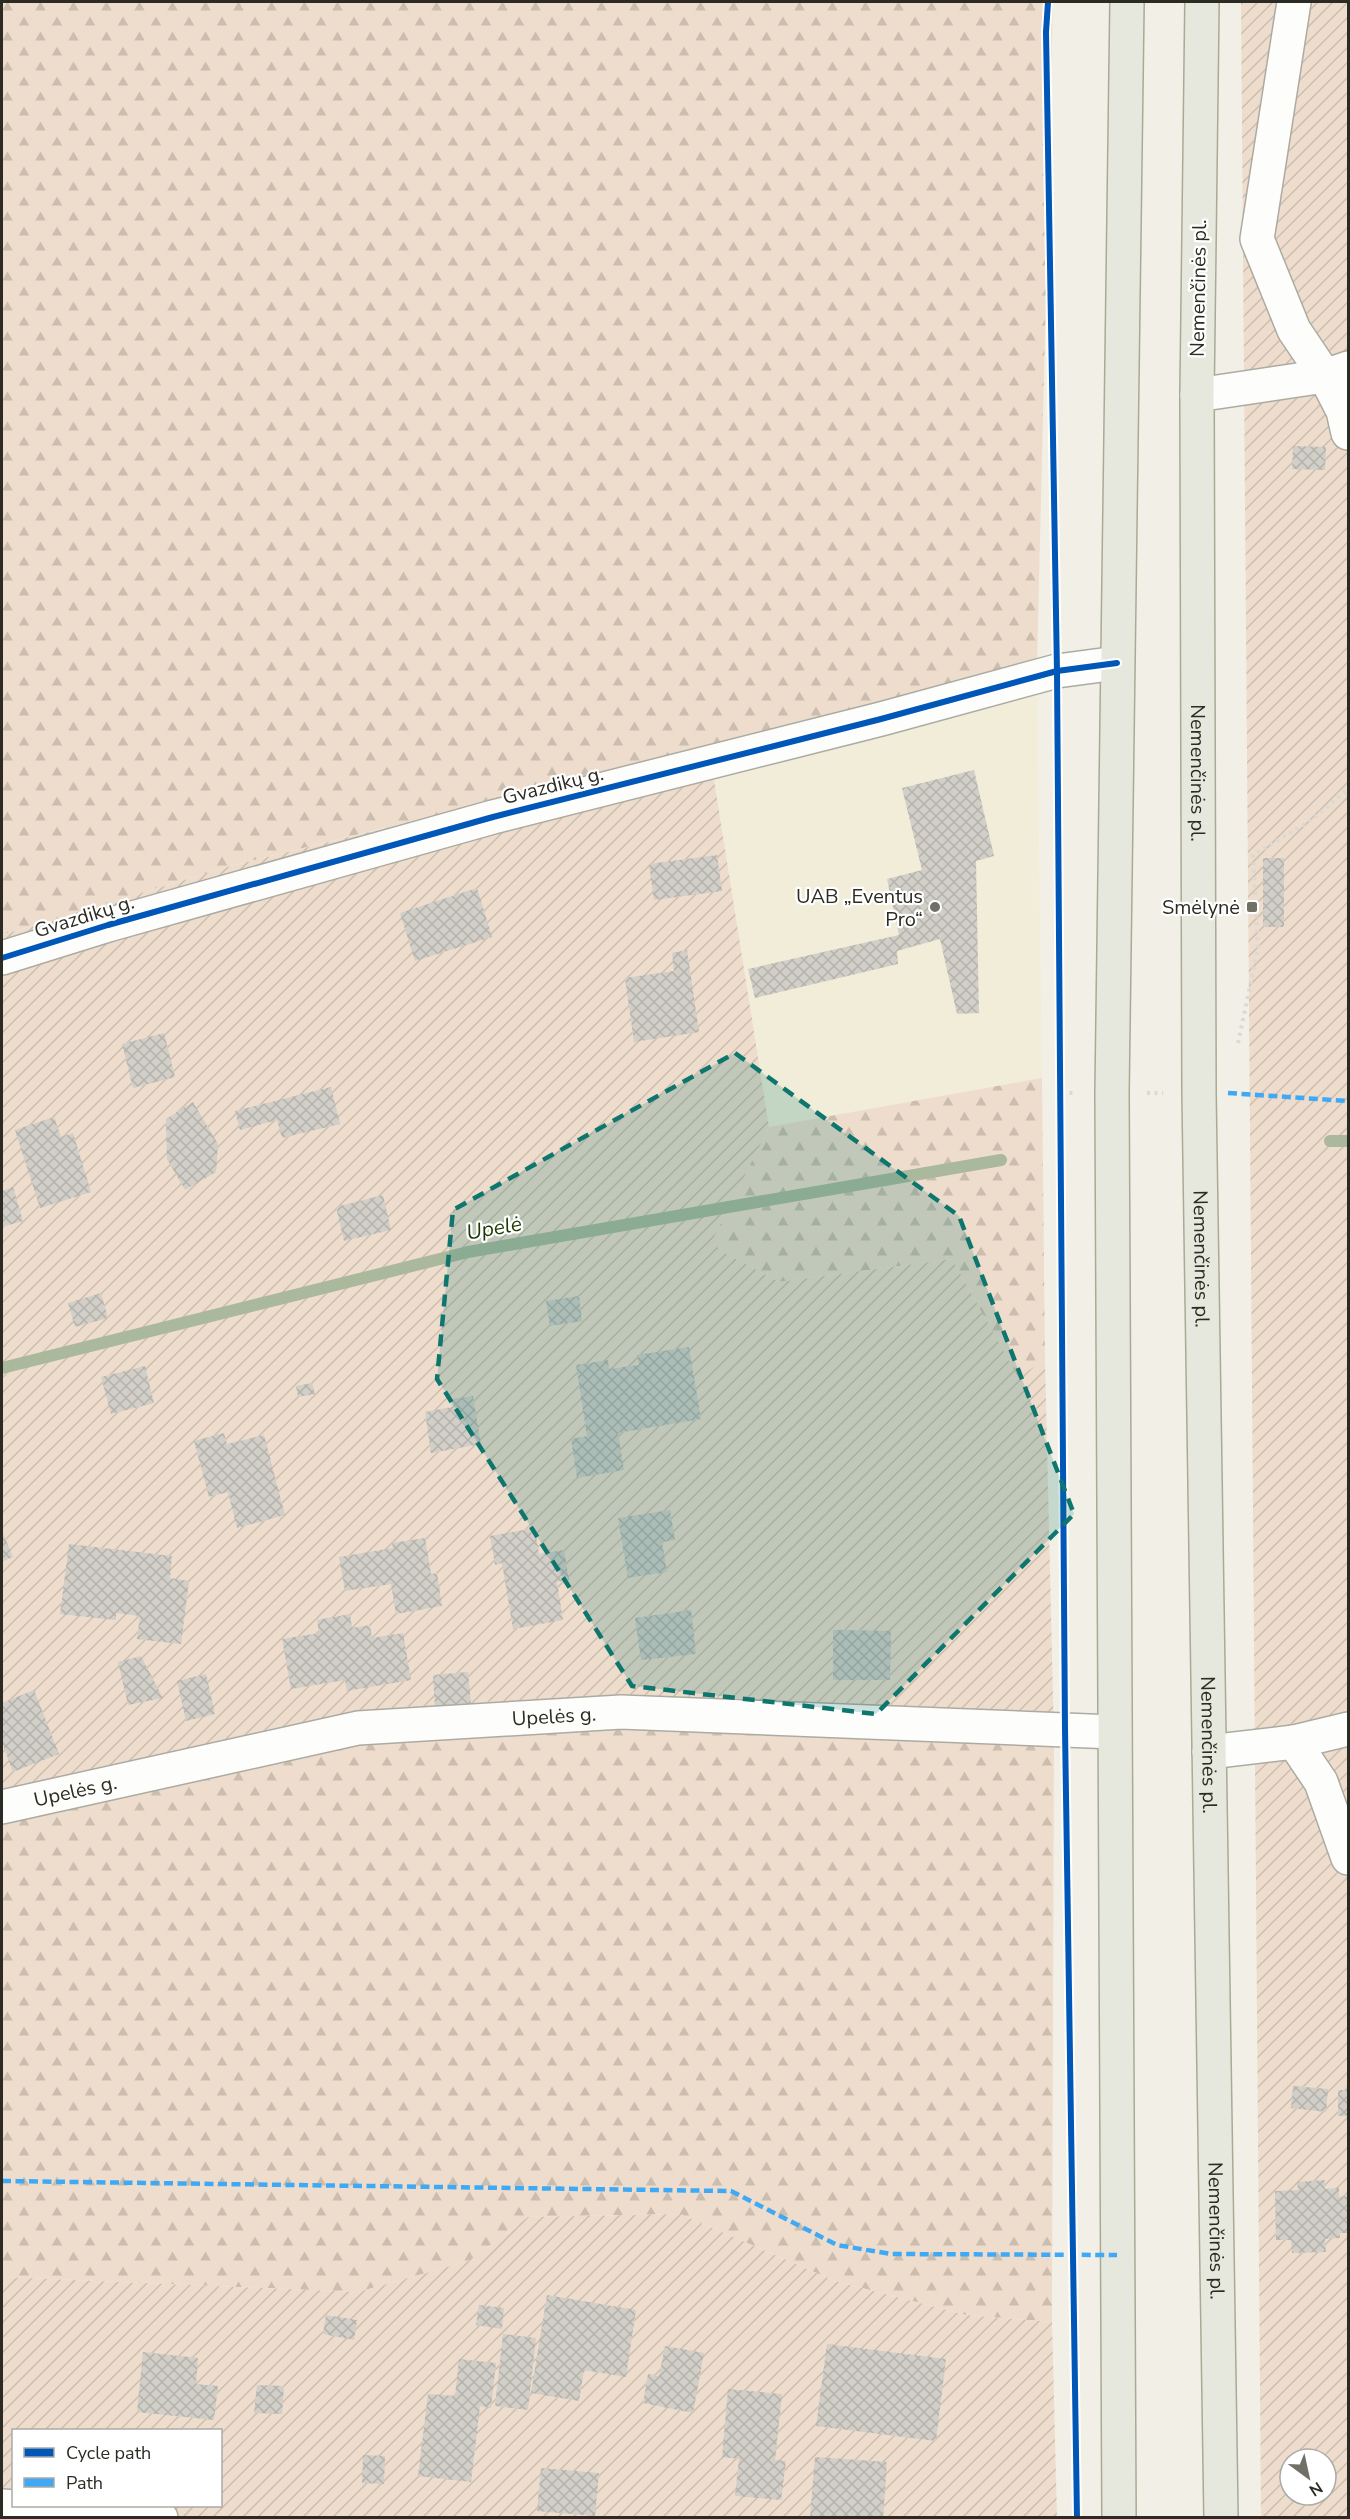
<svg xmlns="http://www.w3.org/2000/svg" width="1350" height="2519" viewBox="0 0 1350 2519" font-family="'Nunito Sans',sans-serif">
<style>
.built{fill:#f1edd9}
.forest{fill:url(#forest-firs)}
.garden{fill:url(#garden-furrows);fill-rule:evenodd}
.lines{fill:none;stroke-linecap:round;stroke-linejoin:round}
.stream{stroke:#aab89c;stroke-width:12}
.building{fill:url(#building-cross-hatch)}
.street-casing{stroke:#acaba3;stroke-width:36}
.primary-casing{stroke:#a9aa94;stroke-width:36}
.path{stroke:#d9d9d6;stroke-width:4;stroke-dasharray:3 4.5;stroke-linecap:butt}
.street{stroke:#fdfdfb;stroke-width:33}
.primary{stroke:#e7e8dd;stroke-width:33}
.quiet{stroke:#3fa9f5;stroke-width:4.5;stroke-dasharray:9 4.5;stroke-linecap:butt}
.cycleway-casing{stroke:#fff;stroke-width:10}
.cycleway{stroke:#0057b8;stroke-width:6}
.marked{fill:#0f766e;fill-opacity:0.2;stroke:#0f766e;stroke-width:4.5;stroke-dasharray:12 8;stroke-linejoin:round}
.poi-dot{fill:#717067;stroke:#fff;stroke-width:2}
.labels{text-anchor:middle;stroke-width:4.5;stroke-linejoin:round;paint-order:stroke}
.street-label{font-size:20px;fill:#2c2b23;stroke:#fff}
.poi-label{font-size:20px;fill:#2c2b23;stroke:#fff;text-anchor:end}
.water-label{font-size:21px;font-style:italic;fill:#1d3802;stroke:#fff}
</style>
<defs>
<pattern id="forest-firs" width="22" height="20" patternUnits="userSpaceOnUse" patternTransform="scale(1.5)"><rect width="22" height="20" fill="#edc"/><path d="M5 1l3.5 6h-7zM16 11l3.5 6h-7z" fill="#ccbeaf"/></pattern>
<pattern id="garden-furrows" width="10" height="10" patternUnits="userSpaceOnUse" patternTransform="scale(1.5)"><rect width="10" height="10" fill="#edc"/><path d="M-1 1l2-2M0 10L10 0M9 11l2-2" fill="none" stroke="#ccbeaf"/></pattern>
<pattern id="building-cross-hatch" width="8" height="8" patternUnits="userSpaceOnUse" patternTransform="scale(1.5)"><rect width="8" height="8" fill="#d2cfc8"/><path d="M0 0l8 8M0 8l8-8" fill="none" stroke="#b4b2ac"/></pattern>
</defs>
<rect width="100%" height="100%" fill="#f2f0e6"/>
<!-- built -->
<path class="built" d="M1037 665 1042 1078 769 1127 709 748Z"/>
<!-- forest -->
<g class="forest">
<path d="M2 2H1053L1037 665 227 867 2 935Z"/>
<path d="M1042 1078 1045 1360 1018 1378 952 1259 779 1282 709 1245 769 1127Z"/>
<path d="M618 1726 1054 1741 1052 2322 966 2315 835 2281 680 2214 528 2217 469 2261 358 2292 2 2277V1805L357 1744Z"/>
</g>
<!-- garden -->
<g class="garden">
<path d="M1241 2H1348V2518L1261 2517ZM1290 2459H1326V2495H1290Z"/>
<path d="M709 748 769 1127 710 1245 779 1282 952 1259 1018 1377 1045 1360 1054 1741 618 1726 357 1744 2 1805V935L227 867Z"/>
<path d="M680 2214 835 2281 966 2315 1052 2322 1057 2517 2 2518V2277L358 2292 469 2261 528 2217ZM14 2430H220V2506H14Z"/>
</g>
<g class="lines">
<!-- stream -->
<g class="stream">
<path d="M1330 1141H1348"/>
<path d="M2 1368 468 1252 1001 1160"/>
</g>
</g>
<!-- building -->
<g class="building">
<path d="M1293 446 1326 447 1325 470 1292 469Z"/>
<path d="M974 770 994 856 976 861 979 1013 957 1014 940 939 897 951 898 964 755 998 748 969 899 935 887 879 922 870 902 788Z"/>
<path d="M717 855 722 891 654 900 649 864Z"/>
<rect x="1263" y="858" width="21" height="69"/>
<path d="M477 888 492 937 415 961 400 913Z"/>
<path d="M687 950 699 1032 634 1042 625 978 674 971 672 953Z"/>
<path d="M164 1033 175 1077 133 1088 122 1044Z"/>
<path d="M331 1087 340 1124 282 1138 277 1120 240 1130 235 1111Z"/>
<path d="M193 1102 218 1144 216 1172 185 1190 167 1159 166 1119Z"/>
<path d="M54 1117 61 1137 73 1133 91 1192 40 1208 15 1130Z"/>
<path d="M13 1187 23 1221 2 1227V1191Z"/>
<path d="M383 1195 391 1230 344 1241 336 1207Z"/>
<path d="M101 1293 108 1318 75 1327 68 1303Z"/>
<path d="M579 1296 582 1321 550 1326 546 1301Z"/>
<path d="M689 1347 701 1419 618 1433 624 1470 577 1478 571 1439 587 1436 576 1365 608 1360 609 1369 639 1365 637 1355Z"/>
<path d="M145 1366 154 1403 111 1414 101 1377Z"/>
<path d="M312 1383 315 1394 298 1397 296 1386Z"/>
<path d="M473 1396 481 1444 431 1453 425 1412 452 1407 450 1399Z"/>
<path d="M224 1433 227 1444 264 1435 285 1515 237 1528 228 1492 209 1497 194 1441Z"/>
<path d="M670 1510 675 1540 662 1542 667 1572 628 1578 618 1518Z"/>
<path d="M535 1528 539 1554 564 1550 569 1580 557 1582 563 1620 513 1629 502 1563 495 1565 490 1536Z"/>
<path d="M2 1531 13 1557 2 1562Z"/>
<path d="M425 1538 431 1574 437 1573 442 1606 396 1614 391 1584 345 1591 339 1557 393 1548 392 1543Z"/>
<path d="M69 1544 172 1556 170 1578 189 1581 181 1644 137 1639 140 1616 116 1613V1620L60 1614Z"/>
<path d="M691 1610 696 1654 641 1660 635 1618Z"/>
<path d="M350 1614 352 1628 370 1625 372 1638 403 1633 411 1680 347 1691 345 1680 291 1689 282 1639 319 1633 317 1620Z"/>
<path d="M833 1630 891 1631 890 1680H833Z"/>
<path d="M141 1656 163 1698 128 1705 118 1662Z"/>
<path d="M468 1672 471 1704 435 1707 433 1675Z"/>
<path d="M206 1674 215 1714 186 1721 177 1681Z"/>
<path d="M34 1690 59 1754 13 1772 2 1742V1703Z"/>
<path d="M1293 2086 1328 2089 1326 2112 1291 2108Z"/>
<rect x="1338" y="2090" width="10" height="26"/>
<path d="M1325 2180V2189L1339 2188V2197L1348 2196V2233H1340V2238L1325 2239 1326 2252 1292 2253 1291 2240H1276L1275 2191 1298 2190 1297 2182Z"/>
<path d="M547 2295 636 2310 626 2377 584 2370 579 2401 531 2393Z"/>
<path d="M479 2305 504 2308 502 2329 476 2325Z"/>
<path d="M326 2315 357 2320 354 2340 323 2334Z"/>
<path d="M503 2334 536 2338 528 2410 495 2406Z"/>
<path d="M827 2344 946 2359 936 2441 816 2426Z"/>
<path d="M665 2346 704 2353 693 2413 643 2403 648 2374 659 2376Z"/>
<path d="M143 2352 198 2358 196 2384 218 2386 214 2420 137 2412Z"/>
<path d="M459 2359 496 2363 491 2408 480 2406 471 2482 418 2476 428 2394 455 2396Z"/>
<path d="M257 2385 284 2386 282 2414 254 2413Z"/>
<path d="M728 2389 782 2394 775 2460 786 2461 781 2500 735 2496 739 2459 722 2457Z"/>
<path d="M363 2455 385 2456 384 2484 362 2483Z"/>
<path d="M815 2457 887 2462 883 2518H810Z"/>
<path d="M541 2468 599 2473 595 2516 537 2511Z"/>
</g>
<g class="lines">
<defs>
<g id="street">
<path d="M1294 2 1257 239 1294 330 1325 376 1343 411 1348 433"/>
<path d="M1197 395 1325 376 1348 368"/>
<path d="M2 958 108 925 493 817 881 719 1057 671 1117 663"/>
<path d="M1294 1742 1321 1782 1348 1858"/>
<path d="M1209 1752 1294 1742 1348 1729"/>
<path id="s1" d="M2 1807 358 1728 621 1712 1114 1732"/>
<path d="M2 2506 161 2518"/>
</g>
<g id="primary">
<path id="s2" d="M1202 2 1197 395 1199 1093 1221 2518"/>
<path d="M1119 2518 1112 1094 1127 2"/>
</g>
</defs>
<!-- street casing -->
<use href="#street" class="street-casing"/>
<!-- primary casing -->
<use href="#primary" class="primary-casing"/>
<!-- path -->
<g class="path">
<path d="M1238 1043 1258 949 1253 855 1313 819 1348 789"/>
<path d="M1062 1093H1076"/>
<path d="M1147 1093H1163"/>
</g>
<!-- street -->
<use href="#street" class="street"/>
<!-- primary -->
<use href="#primary" class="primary"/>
<!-- quiet -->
<g class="quiet">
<path d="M1228 1093 1348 1101"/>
<path d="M2 2181 731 2191 837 2245 891 2254 1117 2255"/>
</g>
<defs>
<g id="cycleway">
<path d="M1048 2 1046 32 1057 671 1065 1729 1077 2518"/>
<path d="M2 958 108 925 493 817 881 719 1057 671 1117 663"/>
</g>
</defs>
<!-- cycleway casing -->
<use href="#cycleway" class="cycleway-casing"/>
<!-- cycleway -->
<use href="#cycleway" class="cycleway"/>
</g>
<!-- marked area -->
<path class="marked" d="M735 1053 959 1216 1074 1514 876 1714 632 1686 437 1379 453 1210Z"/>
<!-- markers -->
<g class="poi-dot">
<circle cx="935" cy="907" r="6"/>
<rect x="1246" y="901" width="12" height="12" rx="3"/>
</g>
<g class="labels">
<!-- street labels -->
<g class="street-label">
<text transform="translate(1198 288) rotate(-89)" y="7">Nemenčinės pl.</text>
<text dy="7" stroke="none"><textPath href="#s2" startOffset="771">Nemenčinės pl.</textPath></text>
<text transform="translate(553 785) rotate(-14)" y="7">Gvazdikų g.</text>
<text transform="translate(84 916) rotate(-17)" y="7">Gvazdikų g.</text>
<text dy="7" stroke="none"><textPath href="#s2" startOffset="1257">Nemenčinės pl.</textPath></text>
<text dy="7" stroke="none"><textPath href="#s1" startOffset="561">Upelės g.</textPath></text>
<text dy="7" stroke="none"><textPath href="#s2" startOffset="1743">Nemenčinės pl.</textPath></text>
<text dy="7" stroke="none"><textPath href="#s1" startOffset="75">Upelės g.</textPath></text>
<text dy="7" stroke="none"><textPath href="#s2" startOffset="2229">Nemenčinės pl.</textPath></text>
</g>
<!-- poi labels -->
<g class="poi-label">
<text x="923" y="903">UAB „Eventus<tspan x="923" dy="23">Pro“</tspan></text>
<text x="1240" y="914">Smėlynė</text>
</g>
<!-- water labels -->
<g class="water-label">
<text transform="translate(494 1228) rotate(-10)" y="7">Upelė</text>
</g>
</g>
<!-- border -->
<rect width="1350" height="2519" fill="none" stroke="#2c2b23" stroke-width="6"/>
<!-- legend -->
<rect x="12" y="2429" width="210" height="78" fill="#ffffff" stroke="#abaaa7" stroke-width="1.5"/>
<rect x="24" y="2448" width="30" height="9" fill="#0057b8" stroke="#abaaa7" stroke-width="1.5"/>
<text x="66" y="2459" font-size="18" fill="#2c2b23">Cycle path</text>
<rect x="24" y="2478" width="30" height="9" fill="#3fa9f5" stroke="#abaaa7" stroke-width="1.5"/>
<text x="66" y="2489" font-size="18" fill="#2c2b23">Path</text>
<!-- north arrow -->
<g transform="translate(1308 2477) rotate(147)"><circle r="28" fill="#ffffff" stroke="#abaaa7" stroke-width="1.5"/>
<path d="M0-4.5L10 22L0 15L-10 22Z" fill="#717067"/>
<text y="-9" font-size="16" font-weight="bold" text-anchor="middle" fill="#2c2b23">N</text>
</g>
</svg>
